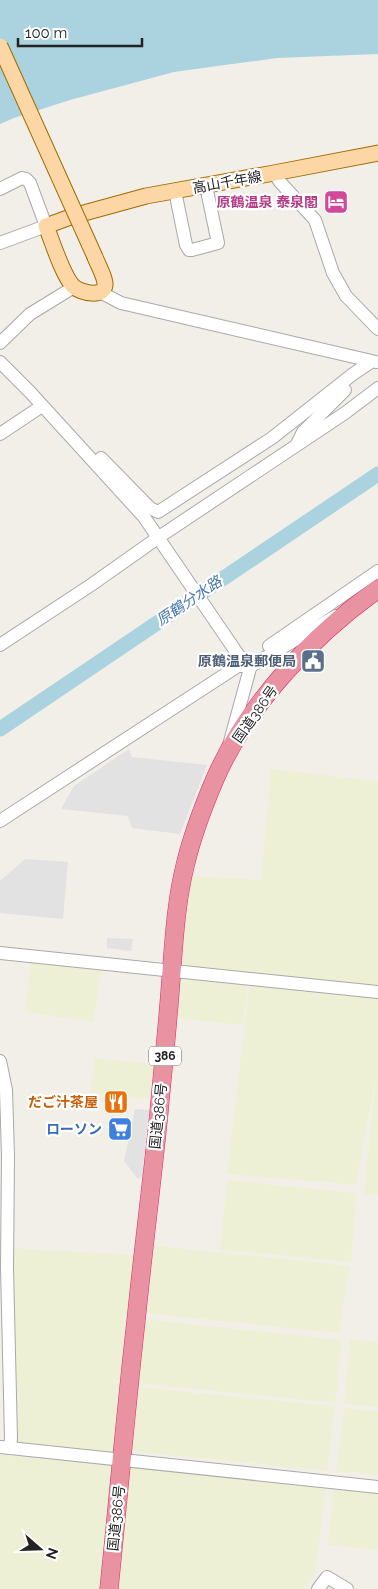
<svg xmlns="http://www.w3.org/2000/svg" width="378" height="1589" viewBox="0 0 378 1589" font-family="Raleway,'Noto Sans JP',sans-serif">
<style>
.farmland{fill:#eef0d5}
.parking{fill:#e2e2e2}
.water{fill:#aad3df}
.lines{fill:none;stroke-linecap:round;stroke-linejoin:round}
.river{stroke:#aad3df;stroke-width:15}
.minor-casing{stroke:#a9a9a9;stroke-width:14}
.major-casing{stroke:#a06b00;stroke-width:17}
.highway-casing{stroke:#dc2a67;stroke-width:19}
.minor{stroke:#fff;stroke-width:12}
.major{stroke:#fcd6a4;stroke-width:15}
.highway{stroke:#e892a2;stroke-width:18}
.major-bridge-casing{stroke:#a06b00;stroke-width:17;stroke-linecap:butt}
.major-bridge{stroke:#fcd6a4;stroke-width:15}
.labels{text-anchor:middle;stroke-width:4.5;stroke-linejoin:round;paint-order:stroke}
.shield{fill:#fff;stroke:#646464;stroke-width:1}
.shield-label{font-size:12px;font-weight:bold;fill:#222}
.street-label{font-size:14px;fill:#222;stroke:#fff}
.hotel-label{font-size:14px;font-weight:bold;fill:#b23c85;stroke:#fff;text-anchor:end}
.service-label{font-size:14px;font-weight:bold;fill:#4e5e75;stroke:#fff;text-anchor:end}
.food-label{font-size:14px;font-weight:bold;fill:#c56008;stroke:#fff;text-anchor:end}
.shop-label{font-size:14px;font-weight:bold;fill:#366cbe;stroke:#fff;text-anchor:end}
.water-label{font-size:15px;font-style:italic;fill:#4a7aab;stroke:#fff}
</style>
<rect width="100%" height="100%" fill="#f2efe9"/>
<!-- farmland -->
<g class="farmland">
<path d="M271 769 378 781V987L179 968 189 876 261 880Z"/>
<path d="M31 961 101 970 94 1022 25 1012Z"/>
<path d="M177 974 248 980 243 1025 173 1018Z"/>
<path d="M250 979 378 992V1195L364 1194 376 1076 356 1185 227 1174Z"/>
<path d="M95 1058 154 1064 149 1099 90 1092Z"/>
<path d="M227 1180 357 1193 351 1262 220 1250Z"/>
<path d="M149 1245 350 1266 339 1333 141 1313Z"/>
<path d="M13 1248 136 1255 118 1458 14 1441Z"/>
<path d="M142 1319 342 1340 335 1403 135 1383Z"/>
<path d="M350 1339 378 1342V1407L344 1404Z"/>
<path d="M135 1387 335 1406 327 1471 129 1451Z"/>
<path d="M344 1408 378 1411V1475L336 1471Z"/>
<path d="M0 1455 115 1466 101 1589H0Z"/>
<path d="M127 1465 327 1482 315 1574 306 1589H112Z"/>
<path d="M334 1482 378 1488V1550L328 1545Z"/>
</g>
<!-- parking -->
<g class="parking">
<path d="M129 749 132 757 207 765 180 834 132 828 128 816 61 809 74 786Z"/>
<path d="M25 859 68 862 63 919 0 913V881Z"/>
<path d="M107 938 133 939 131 951 107 948Z"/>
<path d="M135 1109 149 1110 142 1176 138 1179 124 1161Z"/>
</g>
<!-- water -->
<path class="water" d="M0 0H378V54L277 58 174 72 70 100 14 118 0 124Z"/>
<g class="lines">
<!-- river -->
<path class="river" d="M0 729 378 474"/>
<defs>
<g id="minor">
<path d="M274 173 280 182 315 220 333 273 346 296 378 329"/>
<path d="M0 189 22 178 26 179 30 183 46 226 0 243"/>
<path d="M175 191 186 245 189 250H192L218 243 206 186"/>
<path d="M100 292 121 303 376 362"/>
<path d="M0 343 30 314 74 287"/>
<path d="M0 362 30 392 144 517 239 656 251 666"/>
<path d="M0 434 42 406"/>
<path d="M297 444 303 432 345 390"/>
<path d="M101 458 150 508 158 512 272 438 353 374 371 362"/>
<path d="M0 645 91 585 159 537 345 413 378 388"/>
<path d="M269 646 378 571"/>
<path d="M229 745 252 661"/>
<path d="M0 821 238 666H251L336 616"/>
<path d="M0 953 378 992"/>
<path d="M0 1061 6 1090 8 1156 7 1268 11 1438 10 1448"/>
<path d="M0 1447 378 1487"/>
<path d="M318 1589 327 1577 347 1589"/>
</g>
<path id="major" d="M95 257C98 265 104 275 105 283 106 299 80 293 73 286 63 276 52 241 46 226L73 216 146 196 274 173 378 153"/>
<path id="highway" d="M109 1589C118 1500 126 1410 136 1321 143 1251 152 1182 159 1112 163 1067 168 1023 171 978 174 941 176 902 185 866 192 836 203 807 215 779 247 705 312 636 378 589"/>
</defs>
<!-- minor casing -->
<use href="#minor" class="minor-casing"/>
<!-- major casing -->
<use href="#major" class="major-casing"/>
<!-- highway casing -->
<use href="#highway" class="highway-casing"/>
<!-- minor -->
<use href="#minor" class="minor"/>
<!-- major -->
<use href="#major" class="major"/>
<!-- highway -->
<use href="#highway" class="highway"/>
<defs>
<path id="major-bridge" d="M0 46 95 257"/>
</defs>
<!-- major-bridge casing -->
<use href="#major-bridge" class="major-bridge-casing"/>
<!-- major-bridge -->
<use href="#major-bridge" class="major-bridge"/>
</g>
<!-- icons -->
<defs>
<symbol id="hotel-square" viewBox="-11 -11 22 22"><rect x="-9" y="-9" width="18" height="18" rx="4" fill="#d1479c" stroke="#fff"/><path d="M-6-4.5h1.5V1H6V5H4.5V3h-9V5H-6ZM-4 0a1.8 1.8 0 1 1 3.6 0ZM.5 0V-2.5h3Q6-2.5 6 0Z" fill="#fff"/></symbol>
<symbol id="civic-square" viewBox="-11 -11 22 22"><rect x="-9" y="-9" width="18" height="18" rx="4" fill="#5c6f8a" stroke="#fff"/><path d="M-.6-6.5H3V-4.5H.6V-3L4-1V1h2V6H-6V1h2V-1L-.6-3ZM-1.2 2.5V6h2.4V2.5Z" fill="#fff"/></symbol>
<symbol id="restaurant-square" viewBox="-11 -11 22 22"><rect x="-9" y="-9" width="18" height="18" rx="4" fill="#e8710a" stroke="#fff"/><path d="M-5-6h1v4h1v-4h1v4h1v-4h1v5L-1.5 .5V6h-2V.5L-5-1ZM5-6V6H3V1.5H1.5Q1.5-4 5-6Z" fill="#fff"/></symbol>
<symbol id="supermarket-square" viewBox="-11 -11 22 22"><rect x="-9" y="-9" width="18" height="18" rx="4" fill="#3f7fe0" stroke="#fff"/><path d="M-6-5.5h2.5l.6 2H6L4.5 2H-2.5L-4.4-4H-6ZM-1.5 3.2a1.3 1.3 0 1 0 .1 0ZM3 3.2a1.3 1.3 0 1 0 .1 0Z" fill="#fff"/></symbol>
</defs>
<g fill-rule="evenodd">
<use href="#hotel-square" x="322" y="188" width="28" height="28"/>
<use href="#civic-square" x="299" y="647" width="28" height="28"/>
<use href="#restaurant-square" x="102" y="1088" width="28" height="28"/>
<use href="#supermarket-square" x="106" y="1115" width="28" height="28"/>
</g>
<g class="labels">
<!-- shield labels -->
<rect class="shield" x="149" y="1046.5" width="32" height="19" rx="4"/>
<g class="shield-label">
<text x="165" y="1060">386</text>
</g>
<!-- street labels -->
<g class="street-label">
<text transform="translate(227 182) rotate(-10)" y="5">高山千年線</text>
<text transform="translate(255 714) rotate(-55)" y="5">国道386号</text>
<text transform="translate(158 1116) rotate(-84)" y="5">国道386号</text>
<text transform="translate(116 1518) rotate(-84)" y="5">国道386号</text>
</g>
<!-- hotel labels -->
<g class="hotel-label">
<text x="318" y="207">原鶴温泉 泰泉閣</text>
</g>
<!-- service labels -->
<g class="service-label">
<text x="296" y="666">原鶴温泉郵便局</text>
</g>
<!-- food labels -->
<g class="food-label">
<text x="98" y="1107">だご汁茶屋</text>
</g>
<!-- shop labels -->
<g class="shop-label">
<text x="102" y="1134">ローソン</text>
</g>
<!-- water labels -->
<g class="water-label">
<text transform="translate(189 601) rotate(-34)" y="5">原鶴分水路</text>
</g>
</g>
<!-- north arrow -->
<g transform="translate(40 1549) rotate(110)" stroke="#ffffff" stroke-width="4" paint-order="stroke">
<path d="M0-4L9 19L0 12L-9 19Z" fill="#222222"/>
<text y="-8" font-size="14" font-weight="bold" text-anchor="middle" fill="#222222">N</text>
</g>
<!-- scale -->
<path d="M18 38v8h124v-8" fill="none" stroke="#222222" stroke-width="2.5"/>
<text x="25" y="38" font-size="15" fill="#222222" stroke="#ffffff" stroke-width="4" paint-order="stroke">100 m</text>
</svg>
